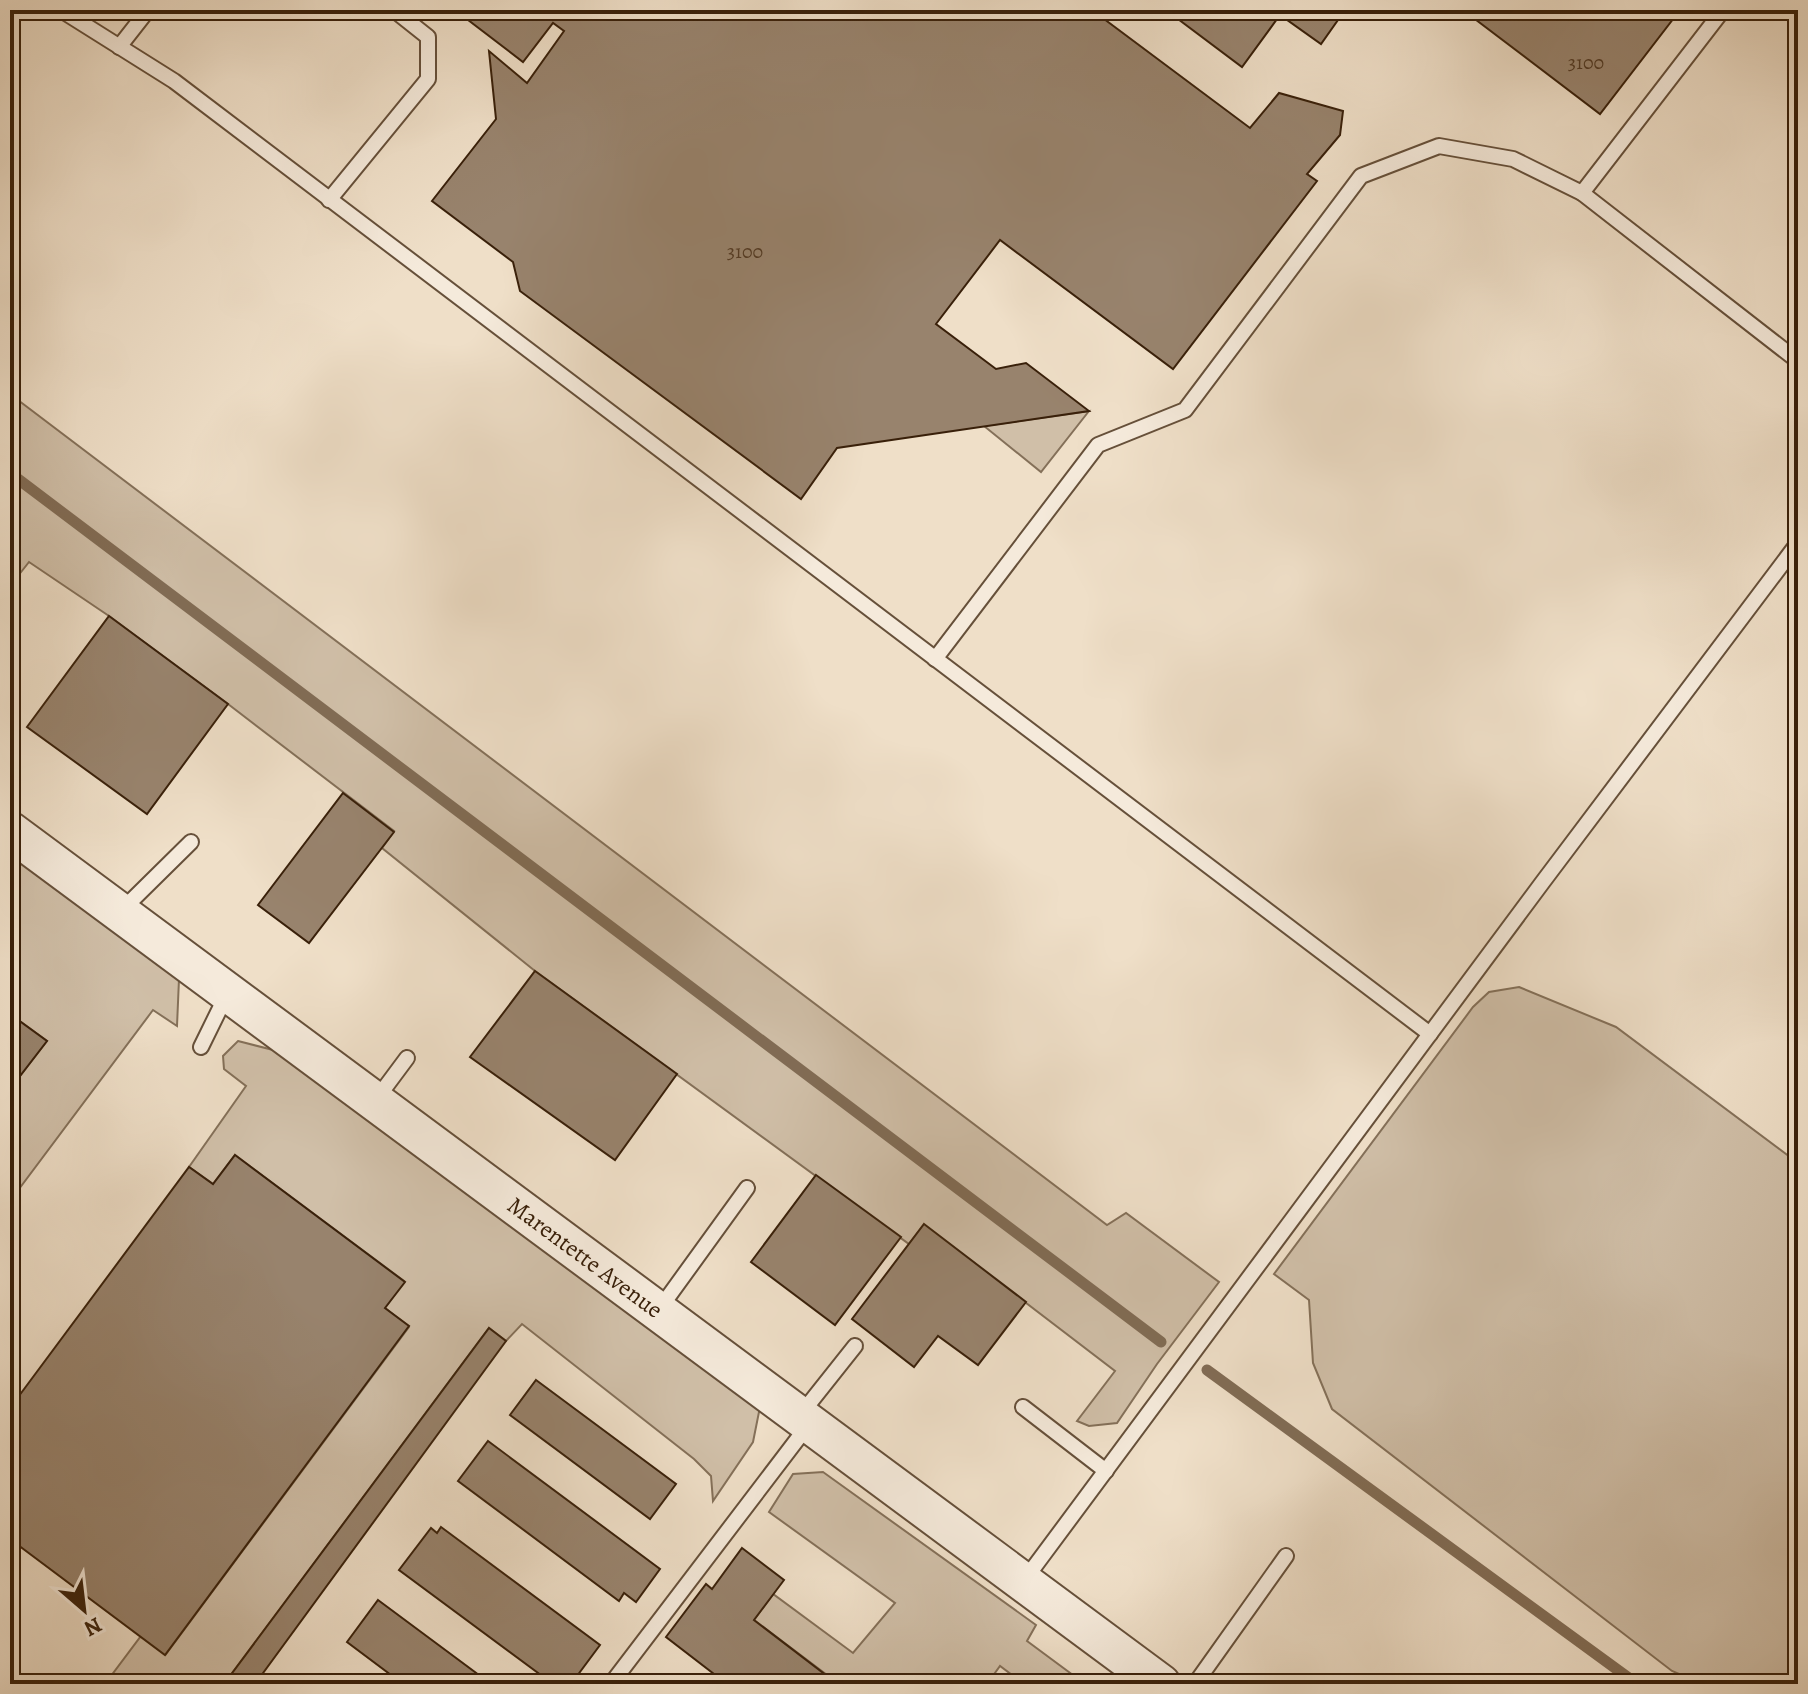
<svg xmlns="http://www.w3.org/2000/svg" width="1808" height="1694" viewBox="0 0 1808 1694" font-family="Alegreya,serif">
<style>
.green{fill:#d0bfa8;stroke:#847059;stroke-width:2}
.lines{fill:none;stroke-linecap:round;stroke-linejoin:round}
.stream{stroke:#816c55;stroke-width:11}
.building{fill:#98836d;stroke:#39200a;stroke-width:2}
.service-casing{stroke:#66503a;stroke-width:18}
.tertiary-casing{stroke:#66503a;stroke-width:42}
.service{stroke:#f5eadb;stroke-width:14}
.tertiary{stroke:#f5eadb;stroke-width:38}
.labels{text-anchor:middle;stroke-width:6;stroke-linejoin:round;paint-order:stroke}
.number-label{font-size:20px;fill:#513923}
.street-label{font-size:24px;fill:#39200a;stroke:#f5eadb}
</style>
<rect width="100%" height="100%" fill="#efdfc8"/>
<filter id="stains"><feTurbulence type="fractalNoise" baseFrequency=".0025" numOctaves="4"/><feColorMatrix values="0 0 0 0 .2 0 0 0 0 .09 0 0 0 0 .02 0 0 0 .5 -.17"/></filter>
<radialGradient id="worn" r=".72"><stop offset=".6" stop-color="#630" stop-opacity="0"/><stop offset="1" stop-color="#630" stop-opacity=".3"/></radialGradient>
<!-- green -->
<g class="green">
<path d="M10 394 1107 1225 1126 1213 1219 1282 1157 1364 1117 1423 1089 1426 1077 1421 1115 1371 924 1225 909 1244 535 971 382 848 394 831 228 704 109 616 29 562 10 586Z"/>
<path d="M1089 411 1041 472 984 426Z"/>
<path d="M10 853 179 979 177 1026 153 1010 10 1201V1089L47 1041 10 1014Z"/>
<path d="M1519 987 1616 1027 1798 1163V1684H1702L1672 1671 1332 1409 1313 1363 1309 1300 1274 1274 1473 1007 1489 992Z"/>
<path d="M238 1041 277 1051 760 1407 753 1442 713 1501 711 1476 694 1459 522 1324 506 1341 489 1328 224 1684H105L141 1636 166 1654 409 1327 385 1308 404 1281 235 1155 213 1184 189 1167 246 1086 224 1069 223 1056Z"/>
<path d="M823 1472 1036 1625 1027 1641 1085 1684H1024L1000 1666 987 1684H827L831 1678 754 1620 773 1594 853 1653 895 1603 769 1512 793 1474Z"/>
</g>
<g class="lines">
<!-- stream -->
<g class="stream">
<path d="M10 473 1161 1342"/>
<path d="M1207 1370 1637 1684"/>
</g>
</g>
<!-- building -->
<g class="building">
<path d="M455 10H1092L1250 128 1279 93 1343 111 1340 135 1307 174 1317 181 1173 369 1000 240 936 324 996 369 1026 363 1089 411 837 448 801 499 520 291 513 262 432 201 496 119 489 51 527 83 564 31 553 23 523 62Z"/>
<path d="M1166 10H1345L1321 44 1280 15 1242 67Z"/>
<path d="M1463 10H1680L1600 114Z"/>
<path d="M109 616 228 704 147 814 27 727Z"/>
<path d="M343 793 394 832 309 943 258 905Z"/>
<path d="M535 971 677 1074 615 1160 470 1057Z"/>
<path d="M10 1014 47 1041 10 1089Z"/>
<path d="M235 1155 405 1282 385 1308 409 1326 165 1655 10 1539V1408L189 1167 213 1184Z"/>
<path d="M816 1175 901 1237 835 1325 751 1262Z"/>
<path d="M924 1224 1026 1302 978 1365 938 1336 914 1367 852 1319Z"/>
<path d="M489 1328 506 1341 255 1684H224Z"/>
<path d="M536 1380 676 1484 650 1519 510 1415Z"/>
<path d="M488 1441 660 1569 636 1602 624 1593 619 1601 458 1481Z"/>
<path d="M441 1527 600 1645 571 1684H553L399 1570 431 1528 437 1533Z"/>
<path d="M742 1548 784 1580 754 1620 831 1679 827 1684H727L666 1637 706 1584 712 1589Z"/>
<path d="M378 1600 491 1684H403L347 1642Z"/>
</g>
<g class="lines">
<defs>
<g id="service">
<path d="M61 10 174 81 1430 1034"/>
<path d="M119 47 148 10"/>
<path d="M1582 193 1798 361"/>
<path d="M329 200 428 79V37L394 10"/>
<path d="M935 659 1098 445 1185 410 1361 176 1439 146 1513 159 1582 193 1723 10"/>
<path d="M120 912 191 842"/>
<path d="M201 1047 228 992"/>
<path d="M375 1101 407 1058"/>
<path d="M658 1311 747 1188"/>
<path d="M1023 1407 1106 1471"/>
<path d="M801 1414 855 1346"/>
<path d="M1023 1582 1542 883 1798 543"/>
<path d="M611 1684 809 1424"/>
<path d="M1195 1684 1286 1556"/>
</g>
<g id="tertiary">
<path id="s1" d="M10 831 1161 1684"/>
</g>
</defs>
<!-- service casing -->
<use href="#service" class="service-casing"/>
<!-- tertiary casing -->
<use href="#tertiary" class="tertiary-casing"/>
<!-- service -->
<use href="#service" class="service"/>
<!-- tertiary -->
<use href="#tertiary" class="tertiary"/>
</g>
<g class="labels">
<!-- number labels -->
<g class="number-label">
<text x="1586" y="69">3100</text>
<text x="745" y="258">3100</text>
</g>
<!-- street labels -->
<g class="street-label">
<text dy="8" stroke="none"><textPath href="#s1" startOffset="716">Marentette Avenue</textPath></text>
</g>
</g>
<!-- margin -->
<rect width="1808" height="1694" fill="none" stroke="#efdfc8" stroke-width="40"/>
<rect x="12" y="12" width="1784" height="1670" fill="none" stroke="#39200a" stroke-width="4"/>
<rect x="20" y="20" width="1768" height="1654" fill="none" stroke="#39200a" stroke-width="2"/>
<!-- north arrow -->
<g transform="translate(84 1610) rotate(152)" stroke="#f5eadb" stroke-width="6" paint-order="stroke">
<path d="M0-6L14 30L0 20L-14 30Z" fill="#39200a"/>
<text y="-12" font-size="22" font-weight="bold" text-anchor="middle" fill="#39200a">N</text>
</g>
<rect width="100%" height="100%" filter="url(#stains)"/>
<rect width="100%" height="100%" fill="url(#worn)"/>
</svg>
